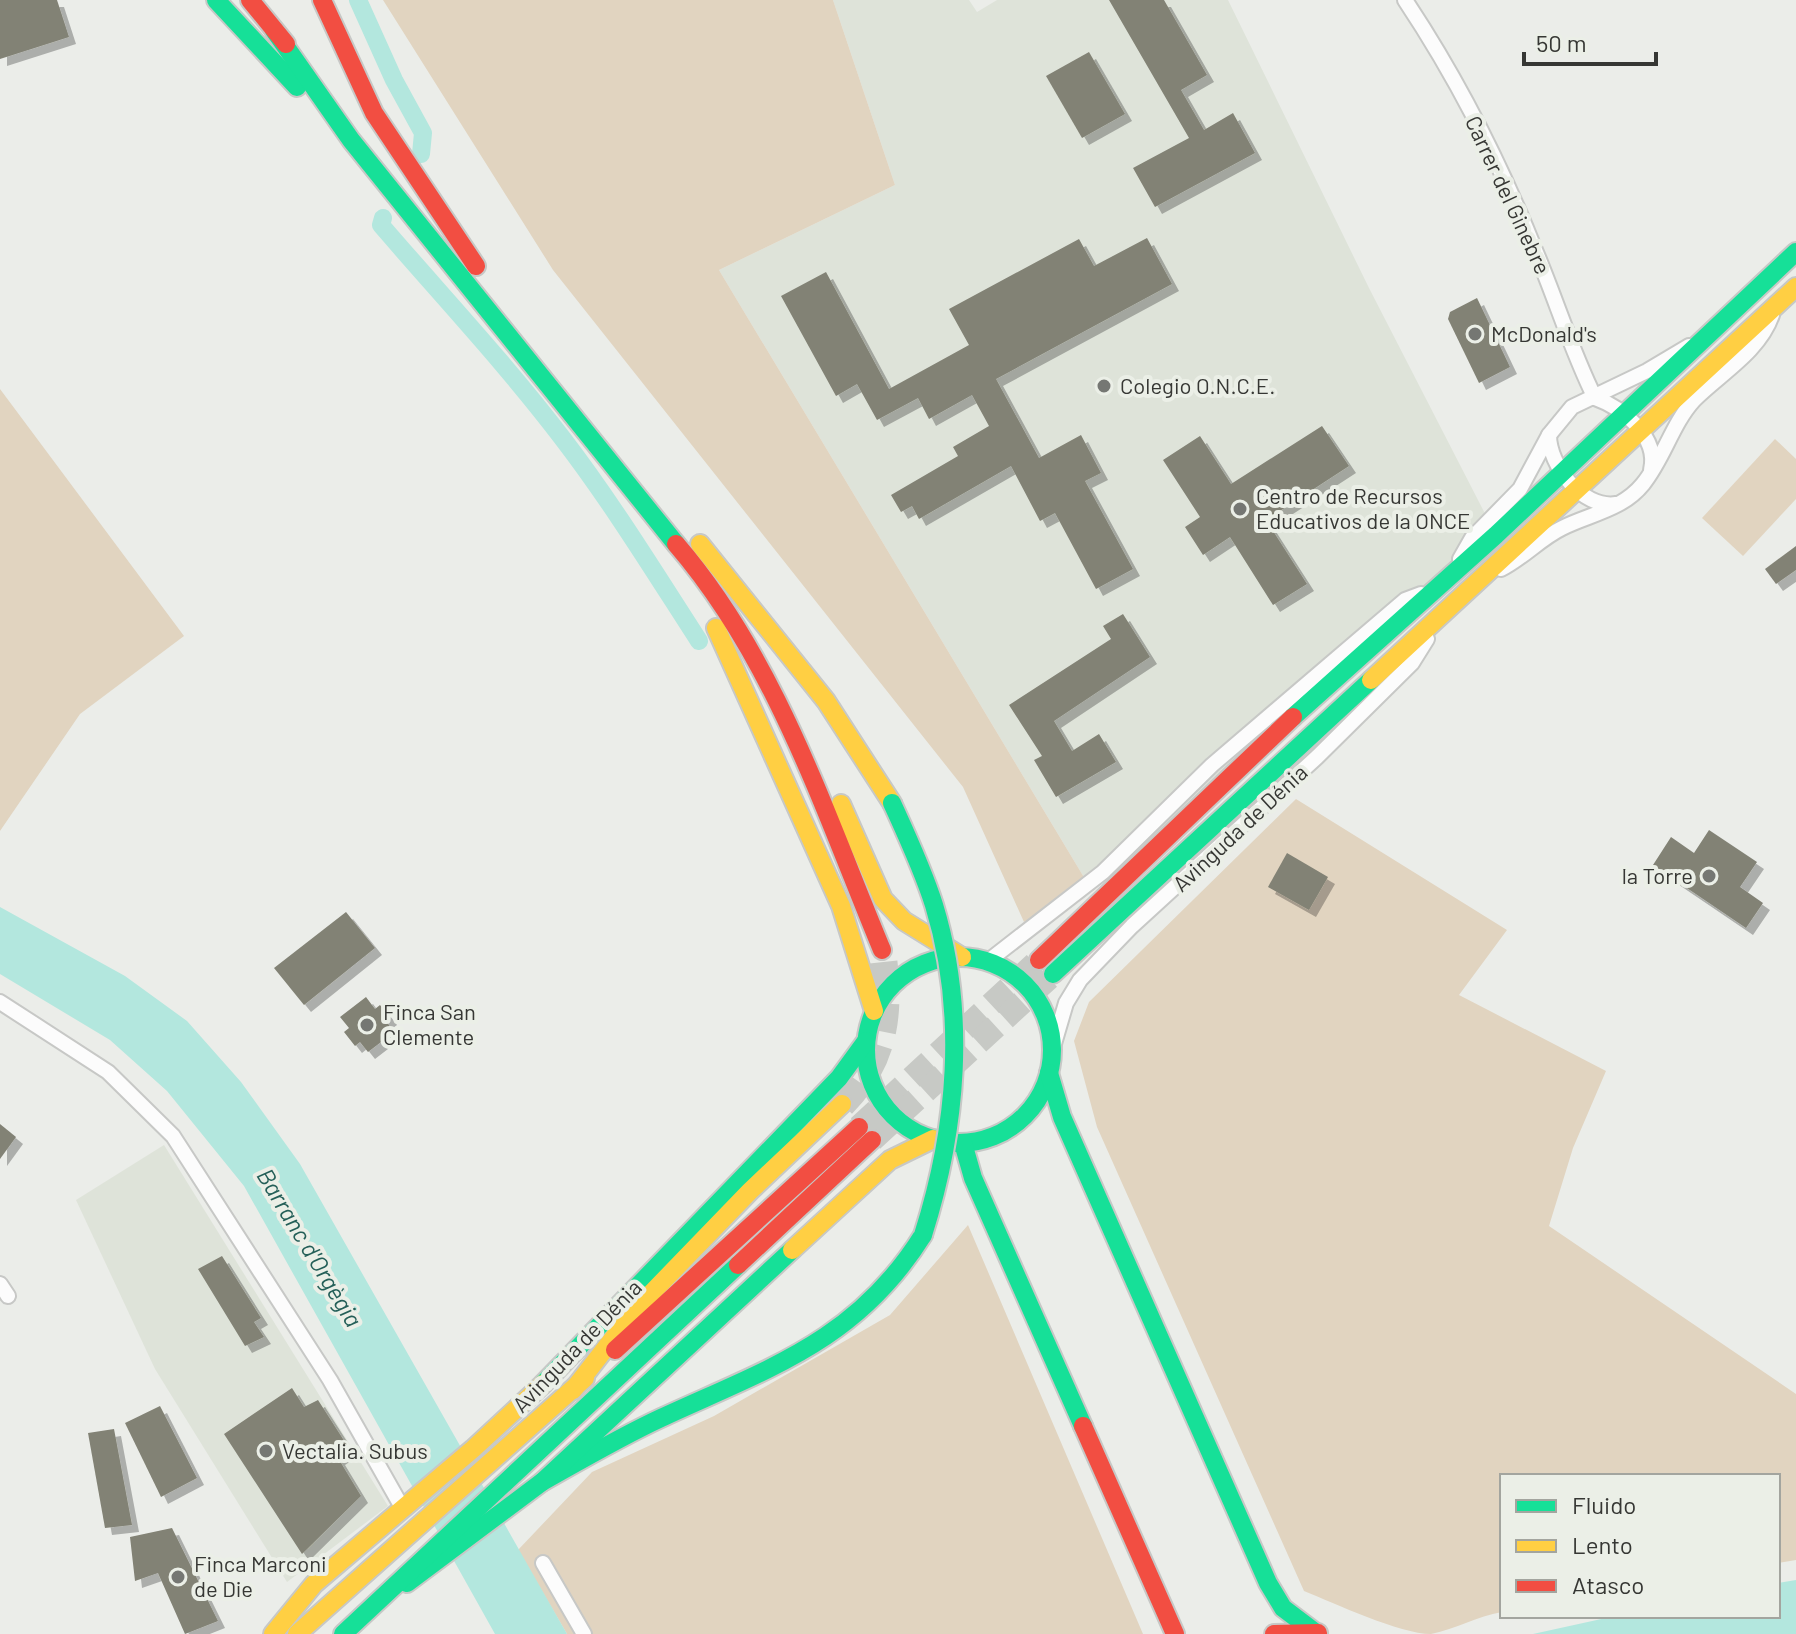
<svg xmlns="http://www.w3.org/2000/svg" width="1796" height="1634" viewBox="0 0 1796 1634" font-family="Barlow,sans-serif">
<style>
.built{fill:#dee3d9}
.green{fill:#e1d4c0}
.water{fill:#b3e7de}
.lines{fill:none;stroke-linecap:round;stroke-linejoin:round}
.canal{stroke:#b3e7de;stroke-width:18}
.building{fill:#828275;filter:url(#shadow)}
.primary-tunnel{stroke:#c7c9c5;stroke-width:24;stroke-dasharray:24 12;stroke-linecap:butt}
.highway-tunnel{stroke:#c7c9c5;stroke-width:28;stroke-dasharray:28 14;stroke-linecap:butt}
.street-casing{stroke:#c7c8c6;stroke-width:18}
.fast-casing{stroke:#c7c8c6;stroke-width:22}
.slow-casing{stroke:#c7c8c6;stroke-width:22}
.jam-casing{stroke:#c7c8c6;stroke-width:22}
.street{stroke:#fcfcfc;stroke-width:14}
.fast{stroke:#16e098;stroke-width:18}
.slow{stroke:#ffcf43;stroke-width:18}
.jam{stroke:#f24e42;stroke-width:18}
.fast-bridge-casing{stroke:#c7c8c6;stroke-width:22;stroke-linecap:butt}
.fast-bridge{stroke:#16e098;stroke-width:18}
.poi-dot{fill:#757773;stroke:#ebefe7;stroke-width:3}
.labels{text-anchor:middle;stroke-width:8;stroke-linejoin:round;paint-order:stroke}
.street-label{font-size:22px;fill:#363734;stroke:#ebefe7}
.poi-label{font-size:22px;fill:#363734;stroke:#ebefe7;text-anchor:start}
.water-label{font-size:24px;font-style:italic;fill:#245f58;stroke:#ebefe7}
</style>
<defs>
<filter id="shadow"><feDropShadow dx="7" dy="7" stdDeviation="0" flood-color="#0004"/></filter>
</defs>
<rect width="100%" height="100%" fill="#ebede9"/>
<!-- built -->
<g class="built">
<path d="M833 0H969L977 12 997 0H1228L1369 288 1496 535 1152 838 1088 884 719 270 895 185Z"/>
<path d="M164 1145 388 1506 287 1582 155 1369 76 1200Z"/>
</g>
<!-- green -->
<g class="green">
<path d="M383 0H833L895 185 719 270 1088 884 1024 922 963 787 553 270Z"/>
<path d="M0 389 184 636 80 714 0 831Z"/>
<path d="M1775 439 1796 459V499L1743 556 1702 518Z"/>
<path d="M1296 799 1507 930 1459 995 1606 1071 1573 1148 1549 1226 1796 1394V1560L1778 1563V1476H1502V1612C1477 1616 1456 1629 1431 1634 1400 1634 1334 1603 1304 1591L1097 1127 1074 1041 1089 1002Z"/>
<path d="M968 1225 1143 1634H567L518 1550 592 1472 714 1416 890 1315Z"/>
</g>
<!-- water -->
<g class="water">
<path d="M0 907 125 976 187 1021 241 1082 300 1164 567 1634H495L244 1186 167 1091 110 1040 0 974Z"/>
<path d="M1796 1580V1634H1533L1615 1616H1778V1583Z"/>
</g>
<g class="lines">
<!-- canal -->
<g class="canal">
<path d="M358 0 394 80 423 133 421 154"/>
<path d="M383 218 381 225C442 296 506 364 563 439 612 503 655 573 699 641"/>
</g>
</g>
<!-- building -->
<g class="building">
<path d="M0 0H57L69 37 0 59Z"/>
<path d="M1109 0H1164L1207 75 1181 90 1204 130 1233 113 1255 153 1155 207 1133 168 1189 138Z"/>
<path d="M1089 52 1125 114 1082 138 1046 76Z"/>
<path d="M1147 238 1172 284 996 379 1039 458 1081 435 1101 473 1085 481 1133 569 1096 589 1055 513 1040 521 1011 466 919 519 912 506 901 512 891 495 958 456 953 447 989 426 972 395 929 419 918 398 877 420 857 384 836 396 781 296 826 272 889 389 969 345 949 309 1079 239 1094 266Z"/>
<path d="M1477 298 1510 367 1479 383 1448 319 1450 312Z"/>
<path d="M1322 426 1349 466 1266 520 1307 584 1273 605 1230 537 1203 555 1185 527 1200 517 1163 460 1200 436 1231 484Z"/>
<path d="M1796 546V570L1776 584 1765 569Z"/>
<path d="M1123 614 1150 657 1054 721 1072 751 1099 734 1116 762 1056 797 1034 760 1042 756 1009 705 1111 639 1103 626Z"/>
<path d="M1709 830 1757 862 1740 887 1763 903 1746 928 1653 865 1671 837 1694 853Z"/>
<path d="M1287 853 1328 877 1309 910 1268 887Z"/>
<path d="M346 912 375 948 304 1005 274 968Z"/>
<path d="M366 997 375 1009 380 1005 390 1018 386 1021 394 1032 368 1052 360 1042 355 1046 344 1032 349 1028 340 1017Z"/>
<path d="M0 1124 16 1137 0 1159Z"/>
<path d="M222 1256 261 1318 254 1322 264 1337 245 1346 198 1269Z"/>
<path d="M292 1388 304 1407 318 1400 350 1450 338 1458 361 1496 302 1554 224 1434Z"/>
<path d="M160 1406 197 1478 161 1497 125 1423Z"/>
<path d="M114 1429 132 1525 105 1528 88 1433Z"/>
<path d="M172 1528 218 1621 185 1634 158 1573 135 1581 130 1537Z"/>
</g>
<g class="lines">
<!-- primary-tunnel -->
<g class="primary-tunnel">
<path d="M859 1127 1039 960"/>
<path d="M872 1140 1053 974"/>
</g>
<!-- highway-tunnel -->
<path class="highway-tunnel" d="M842 1104C887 1058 890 1010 882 950"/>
<defs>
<g id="street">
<path d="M1405 0C1457 78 1500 163 1535 250 1556 299 1571 350 1595 398"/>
<path d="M1595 398C1623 408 1659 437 1651 470"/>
<path d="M1549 435C1549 465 1582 509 1616 504"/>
<path d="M1460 559 1472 538 1520 489 1549 435 1572 407 1647 371 1689 346"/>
<path d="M1501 569C1523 558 1541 538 1562 528 1590 514 1622 510 1643 484 1664 458 1672 424 1694 400 1721 373 1759 352 1772 315"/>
<path d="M987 962 1103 872 1212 765 1405 600 1421 594"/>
<path d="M0 1002 108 1072 173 1136 330 1380 403 1509"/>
<path d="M1051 1054 1066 1003 1080 980 1132 926 1317 757 1412 663 1427 639"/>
<path d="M0 1284 8 1296"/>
<path d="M543 1563 584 1634"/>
</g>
<g id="fast">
<path d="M216 0 297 87"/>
<path d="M274 30 351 140 676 544"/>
<path d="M1293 717 1496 535 1796 252"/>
<circle cx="959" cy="1050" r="93"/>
<path d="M1053 974 1371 680"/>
<path d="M1049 1073 1062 1117 1268 1583 1283 1608 1316 1633"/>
<path d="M963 1143 973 1178 1083 1426"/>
<path d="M543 1384 839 1078 866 1041"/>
<path d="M542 1482C581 1460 620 1437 661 1418 769 1368 857 1341 923 1235"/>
<path d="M407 1583 542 1482 792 1250"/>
<path d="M343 1634 738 1265"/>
</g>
<g id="slow">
<path d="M700 544 826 701 892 803"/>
<path d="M716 628 841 906 874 1011"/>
<path d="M1371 680 1796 287"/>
<path d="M841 804 883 899 904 921 962 957"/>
<path d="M792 1250 890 1160 933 1139"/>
<path d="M573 1390 636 1309 750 1191 842 1104"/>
<path d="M273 1634 314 1584 473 1449 543 1384"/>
<path d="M297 1634 585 1378"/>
</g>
<g id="jam">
<path d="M250 0 286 44"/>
<path d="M322 0 374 113 476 266"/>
<path d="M676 544C776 660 824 811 882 950"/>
<path d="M1039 960 1293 717"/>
<path d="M738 1265 872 1140"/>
<path d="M615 1350 859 1127"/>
<path d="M1083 1426 1175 1634"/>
<path d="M1274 1634 1318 1633"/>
</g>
</defs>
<!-- street casing -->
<use href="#street" class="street-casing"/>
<!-- fast casing -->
<use href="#fast" class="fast-casing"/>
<!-- slow casing -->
<use href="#slow" class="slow-casing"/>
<!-- jam casing -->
<use href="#jam" class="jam-casing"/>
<!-- street -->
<use href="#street" class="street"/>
<!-- fast -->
<use href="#fast" class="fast"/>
<!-- slow -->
<use href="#slow" class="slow"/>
<!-- jam -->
<use href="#jam" class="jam"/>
<defs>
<path id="fast-bridge" d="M892 803C907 836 923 870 934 905 967 1013 957 1128 923 1235"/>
</defs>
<!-- fast-bridge casing -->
<use href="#fast-bridge" class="fast-bridge-casing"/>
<!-- fast-bridge -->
<use href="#fast-bridge" class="fast-bridge"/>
</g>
<!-- markers -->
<g class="poi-dot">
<circle cx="1475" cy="334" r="8"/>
<circle cx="1104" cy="386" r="8"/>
<circle cx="1240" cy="509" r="8"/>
<circle cx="1709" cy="876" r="8"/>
<circle cx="367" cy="1025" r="8"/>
<circle cx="266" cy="1451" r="8"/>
<circle cx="178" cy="1577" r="8"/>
</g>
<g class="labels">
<!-- street labels -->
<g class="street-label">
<text transform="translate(1508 195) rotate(65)" y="8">Carrer del Ginebre</text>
<text transform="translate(1240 828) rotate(-43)" y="8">Avinguda de Dénia</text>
<text transform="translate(577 1346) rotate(-46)" y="8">Avinguda de Dénia</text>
</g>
<!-- poi labels -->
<g class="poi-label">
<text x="1491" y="342">McDonald's</text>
<text x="1120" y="394">Colegio O.N.C.E.</text>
<text x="1256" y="504">Centro de Recursos<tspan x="1256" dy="25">Educativos de la ONCE</tspan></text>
<text x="1693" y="884" text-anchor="end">la Torre</text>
<text x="383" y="1020">Finca San<tspan x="383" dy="25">Clemente</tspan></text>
<text x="282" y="1459">Vectalia. Subus</text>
<text x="194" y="1572">Finca Marconi<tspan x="194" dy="25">de Die</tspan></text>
</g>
<!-- water labels -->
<g class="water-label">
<text transform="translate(309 1248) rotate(59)" y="8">Barranc d'Orgègia</text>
</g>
</g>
<!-- legend -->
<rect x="1500" y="1474" width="280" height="144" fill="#ebefe7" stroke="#a3a59f" stroke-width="2"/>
<rect x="1516" y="1500" width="40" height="12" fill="#16e098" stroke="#a3a59f" stroke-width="2"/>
<text x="1572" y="1514" font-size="24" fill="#363734">Fluido</text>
<rect x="1516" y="1540" width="40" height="12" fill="#ffcf43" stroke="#a3a59f" stroke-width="2"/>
<text x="1572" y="1554" font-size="24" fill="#363734">Lento</text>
<rect x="1516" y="1580" width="40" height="12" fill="#f24e42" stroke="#a3a59f" stroke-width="2"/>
<text x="1572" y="1594" font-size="24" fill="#363734">Atasco</text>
<!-- scale -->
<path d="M1524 52v12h132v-12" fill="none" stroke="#363734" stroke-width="4"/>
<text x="1536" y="52" font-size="24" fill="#363734" stroke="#ebefe7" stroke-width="6" paint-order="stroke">50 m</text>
</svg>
